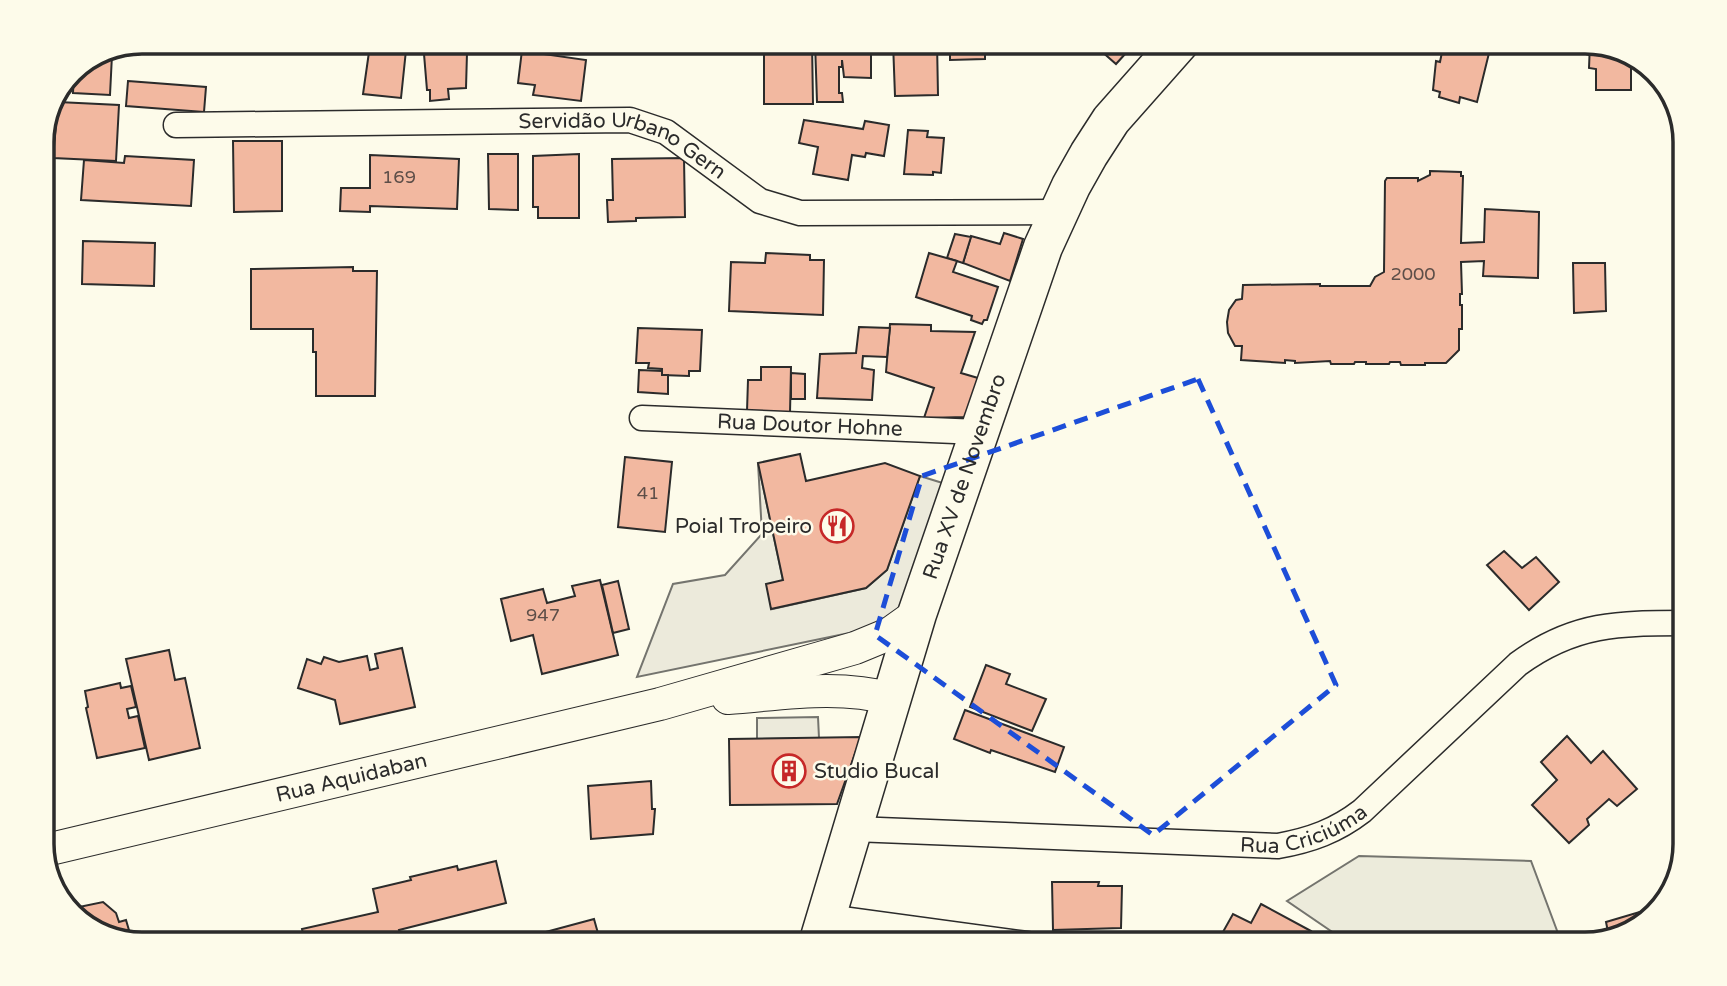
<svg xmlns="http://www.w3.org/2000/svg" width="1727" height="986" viewBox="0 0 1727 986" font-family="'Varela Round',sans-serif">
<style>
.green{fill:#ecebdb;stroke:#74746e;stroke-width:2}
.parking{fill:#eceadb;stroke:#74746e;stroke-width:2}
.building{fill:#f2b8a0;stroke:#2b2b2b;stroke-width:2}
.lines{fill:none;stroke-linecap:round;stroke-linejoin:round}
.minor-casing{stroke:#2b2b2b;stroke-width:27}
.tertiary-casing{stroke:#2b2b2b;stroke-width:34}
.primary-casing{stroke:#2b2b2b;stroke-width:41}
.minor{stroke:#fdfbea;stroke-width:24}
.tertiary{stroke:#fdfbea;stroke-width:32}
.primary{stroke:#fdfbea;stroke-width:38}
.marked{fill:none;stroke:#1d4ed8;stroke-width:5;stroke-dasharray:14 9;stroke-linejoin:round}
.labels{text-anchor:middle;stroke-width:5;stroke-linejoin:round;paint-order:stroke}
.number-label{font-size:18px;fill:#5d4e48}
.street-label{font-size:21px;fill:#2b2b2b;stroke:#fdfbea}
.poi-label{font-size:21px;fill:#2b2b2b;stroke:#fdfbea;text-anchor:end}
.rim{fill:none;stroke:#2b2b2b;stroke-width:3.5}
</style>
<rect width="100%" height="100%" fill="#fdfbea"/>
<!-- green -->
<path class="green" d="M1359 856 1531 861 1562 944H1350L1287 901Z"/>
<!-- parking -->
<g class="parking">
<path d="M758 463 783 580 772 609 866 588 887 570 920 476 949 485 907 609 883 626 637 677 673 584 725 575 762 534Z"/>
<path d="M818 717 819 738 757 739V718Z"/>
</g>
<!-- building -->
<g class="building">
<path d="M423 42H475V53H467L466 88 448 89 449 99 430 101V90H427Z"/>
<path d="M523 42H544L543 54 586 60 581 101 533 95 535 85 518 83Z"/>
<path d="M747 42H812L813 104H764V48H747Z"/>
<path d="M815 42H862V51H871V78L844 77 842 60V67H839V93H842L843 102H817Z"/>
<path d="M893 42H937L938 95 895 96Z"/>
<path d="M950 42H985V59L950 60Z"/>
<path d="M1093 42H1113L1126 53 1116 64 1092 43Z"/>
<path d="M1113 42H1135L1126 53Z"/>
<path d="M1444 42H1462L1490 49 1477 102 1460 97 1459 103 1439 97 1440 92 1433 90 1436 61 1440 62Z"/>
<path d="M1590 43 1631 56V90H1596V69L1589 68Z"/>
<path d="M370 45 406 50 401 98 363 94Z"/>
<path d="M112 55 110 95 73 93 74 70Z"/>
<path d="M128 81 206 87 204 112 126 106Z"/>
<path d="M58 102 119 105 116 161 53 158Z"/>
<path d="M804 120 863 129 865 121 889 125 884 156 866 153 865 157 852 155 848 180 813 174 818 147 799 143Z"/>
<path d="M908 130 928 131 927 137 944 138 941 173 933 172V175L904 174Z"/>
<path d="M233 141H282V211L234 212Z"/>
<path d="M488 154H518V210L489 209Z"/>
<path d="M579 154V218H538V207H533V156Z"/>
<path d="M370 155 459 159 457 209 370 206V212L340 211 341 188H370Z"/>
<path d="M125 156 194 160 191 206 81 200 84 160 124 163Z"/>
<path d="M684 158 685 217 636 218V221L608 222 607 200H613L612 159Z"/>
<path d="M1430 171 1461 172V176H1463L1461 243 1484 242 1485 209 1539 212 1538 278 1483 276 1484 261 1461 262 1462 294H1460V305H1462V329H1459V350L1446 363H1425V365H1401L1400 362H1390L1389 364H1366V362H1355L1354 364H1331L1330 361 1295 363V361L1285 360V363L1241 360 1242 346H1235L1228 333 1227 322 1229 310 1236 300 1242 299 1243 285 1320 284V286H1370L1375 277 1384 272 1385 181 1387 178H1418V181L1430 175Z"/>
<path d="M1004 233 1023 239 1010 281 963 263 971 236 1000 244Z"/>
<path d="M955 234 971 237 963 263 947 258Z"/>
<path d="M83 241 155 243 154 286 82 284Z"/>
<path d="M766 253 810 255V260H824L823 315 729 311 731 262 765 263Z"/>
<path d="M929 253 957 261 953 272 998 287 987 320H984L982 324 971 320 972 316 916 297Z"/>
<path d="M1573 263H1605L1606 311 1574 313Z"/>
<path d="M353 267V271H377L375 396H316V352H313V329H251V269Z"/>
<path d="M890 324 931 325V331L975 332 961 373 978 378 966 417 924 418 934 388 886 372Z"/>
<path d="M859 327 890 328 887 357 863 356 862 368 874 370 872 400 817 398 820 354 856 353Z"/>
<path d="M638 328 702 330 700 371H689V376L662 375V369L648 368 649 363H636Z"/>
<path d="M761 367H791L790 413 747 411 748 380H761Z"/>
<path d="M639 370 662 371V375H668V394L638 392Z"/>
<path d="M791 373 805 374V399H791Z"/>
<path d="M800 454 806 481 885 463 920 476 887 570 866 588 771 609 766 584 783 580 758 463Z"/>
<path d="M625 457 672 462 665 532 618 527Z"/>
<path d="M1504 551 1522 568 1536 557 1559 582 1529 610 1487 565Z"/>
<path d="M600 580 618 655 542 674 533 635 511 641 501 599 543 589 547 603 575 596 572 586Z"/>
<path d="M618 581 629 629 613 633 602 585Z"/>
<path d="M402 648 415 707 340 724 335 700 298 688 307 659 321 664 324 657 339 662 367 656 370 670 378 668 375 654Z"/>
<path d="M169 650 175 680 185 678 200 748 149 760 126 659Z"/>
<path d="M986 665 1010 674 1006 684 1046 699 1032 731 970 707Z"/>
<path d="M120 683 121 688 131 686 136 707 127 709 129 718 138 716 145 748 97 758 86 708 88 707 85 691Z"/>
<path d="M965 710 1064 747 1055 772 991 750 990 753 954 739Z"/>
<path d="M1681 716H1685V752H1680Z"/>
<path d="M42 728 47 749 42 751Z"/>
<path d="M1567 736 1591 763 1603 751 1637 789 1617 806 1609 799 1587 819 1589 825 1569 843 1532 805 1557 780 1541 762Z"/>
<path d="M861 737 837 804 730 805 729 739Z"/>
<path d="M651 781 652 809H655L653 834 591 839 588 786Z"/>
<path d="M496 861 506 903 399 930 403 944H305L302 929 378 912 373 889 411 880 410 877 457 866 458 870Z"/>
<path d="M1052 882H1099L1098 886H1122L1121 928 1053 930Z"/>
<path d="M103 902 116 913 119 922 126 920 131 937 143 934 145 944 92 931 82 921 79 907Z"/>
<path d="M1261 904 1311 931 1304 944H1229L1219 939 1233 914 1251 923Z"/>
<path d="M1643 911 1644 915 1653 913 1635 930 1609 937 1606 922Z"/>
<path d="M594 919 601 944H545L542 933Z"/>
</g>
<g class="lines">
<defs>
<g id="minor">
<path id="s1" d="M176 125 630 120 666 132 760 201 800 213 1058 212"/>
<path id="s2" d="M642 418 979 432"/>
<path id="s3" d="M854 829 1278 846C1311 840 1336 831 1362 811L1518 664C1574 623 1619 623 1685 623"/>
<path d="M827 917 1027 944"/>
</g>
<g id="tertiary">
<path d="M728 698C783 694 838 684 892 699"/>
<path id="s4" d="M42 851 660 704 855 648 889 634 917 614"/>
</g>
<g id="primary">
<path id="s5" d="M818 944 917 614 1043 247 1071 186 1089 154 1111 120 1180 42"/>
</g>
</defs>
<!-- minor casing -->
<use href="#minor" class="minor-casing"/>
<!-- tertiary casing -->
<use href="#tertiary" class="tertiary-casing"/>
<!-- primary casing -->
<use href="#primary" class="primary-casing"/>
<!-- minor -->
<use href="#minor" class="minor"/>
<!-- tertiary -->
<use href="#tertiary" class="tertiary"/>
<!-- primary -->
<use href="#primary" class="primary"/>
</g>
<!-- marked area -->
<path class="marked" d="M1198 379 1336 685 1153 835 875 635 922 476Z"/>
<!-- icons -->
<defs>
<symbol id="restaurant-ring" viewBox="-11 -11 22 22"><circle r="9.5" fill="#fdfbea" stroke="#c62828" stroke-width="1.5"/><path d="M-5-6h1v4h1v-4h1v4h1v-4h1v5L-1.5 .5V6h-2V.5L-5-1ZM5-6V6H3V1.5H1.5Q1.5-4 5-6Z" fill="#c62828"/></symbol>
<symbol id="building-ring" viewBox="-11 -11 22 22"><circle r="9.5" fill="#fdfbea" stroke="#c62828" stroke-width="1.5"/><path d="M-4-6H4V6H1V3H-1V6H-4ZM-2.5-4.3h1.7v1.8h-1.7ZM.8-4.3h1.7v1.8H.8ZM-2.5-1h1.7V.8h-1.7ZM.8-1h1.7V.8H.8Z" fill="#c62828"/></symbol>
</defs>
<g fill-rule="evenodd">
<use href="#restaurant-ring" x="818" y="507" width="38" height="38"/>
<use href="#building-ring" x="770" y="752" width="38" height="38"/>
</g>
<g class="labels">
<!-- number labels -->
<g class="number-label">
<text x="399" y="183">169</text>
<text x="1413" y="280">2000</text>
<text x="648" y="499">41</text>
<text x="543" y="621">947</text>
</g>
<!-- street labels -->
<g class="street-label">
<text dy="7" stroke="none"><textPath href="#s1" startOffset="453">Servidão Urbano Gern</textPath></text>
<text dy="7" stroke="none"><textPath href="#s2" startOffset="168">Rua Doutor Hohne</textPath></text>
<text dy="7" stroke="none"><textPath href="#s5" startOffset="490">Rua XV de Novembro</textPath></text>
<text dy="7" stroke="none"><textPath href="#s4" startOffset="318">Rua Aquidaban</textPath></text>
<text dy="7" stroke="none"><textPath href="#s3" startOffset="453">Rua Criciúma</textPath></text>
</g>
<!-- poi labels -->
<g class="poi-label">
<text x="812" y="533">Poial Tropeiro</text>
<text x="814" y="778" text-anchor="start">Studio Bucal</text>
</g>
</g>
<!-- crop -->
<path d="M0 0H1727V986H0ZM142 54H1585A88 88 0 0 1 1673 142V844A88 88 0 0 1 1585 932H142A88 88 0 0 1 54 844V142A88 88 0 0 1 142 54Z" fill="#fdfbea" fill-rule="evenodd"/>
<path class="rim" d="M142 54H1585A88 88 0 0 1 1673 142V844A88 88 0 0 1 1585 932H142A88 88 0 0 1 54 844V142A88 88 0 0 1 142 54Z"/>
</svg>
